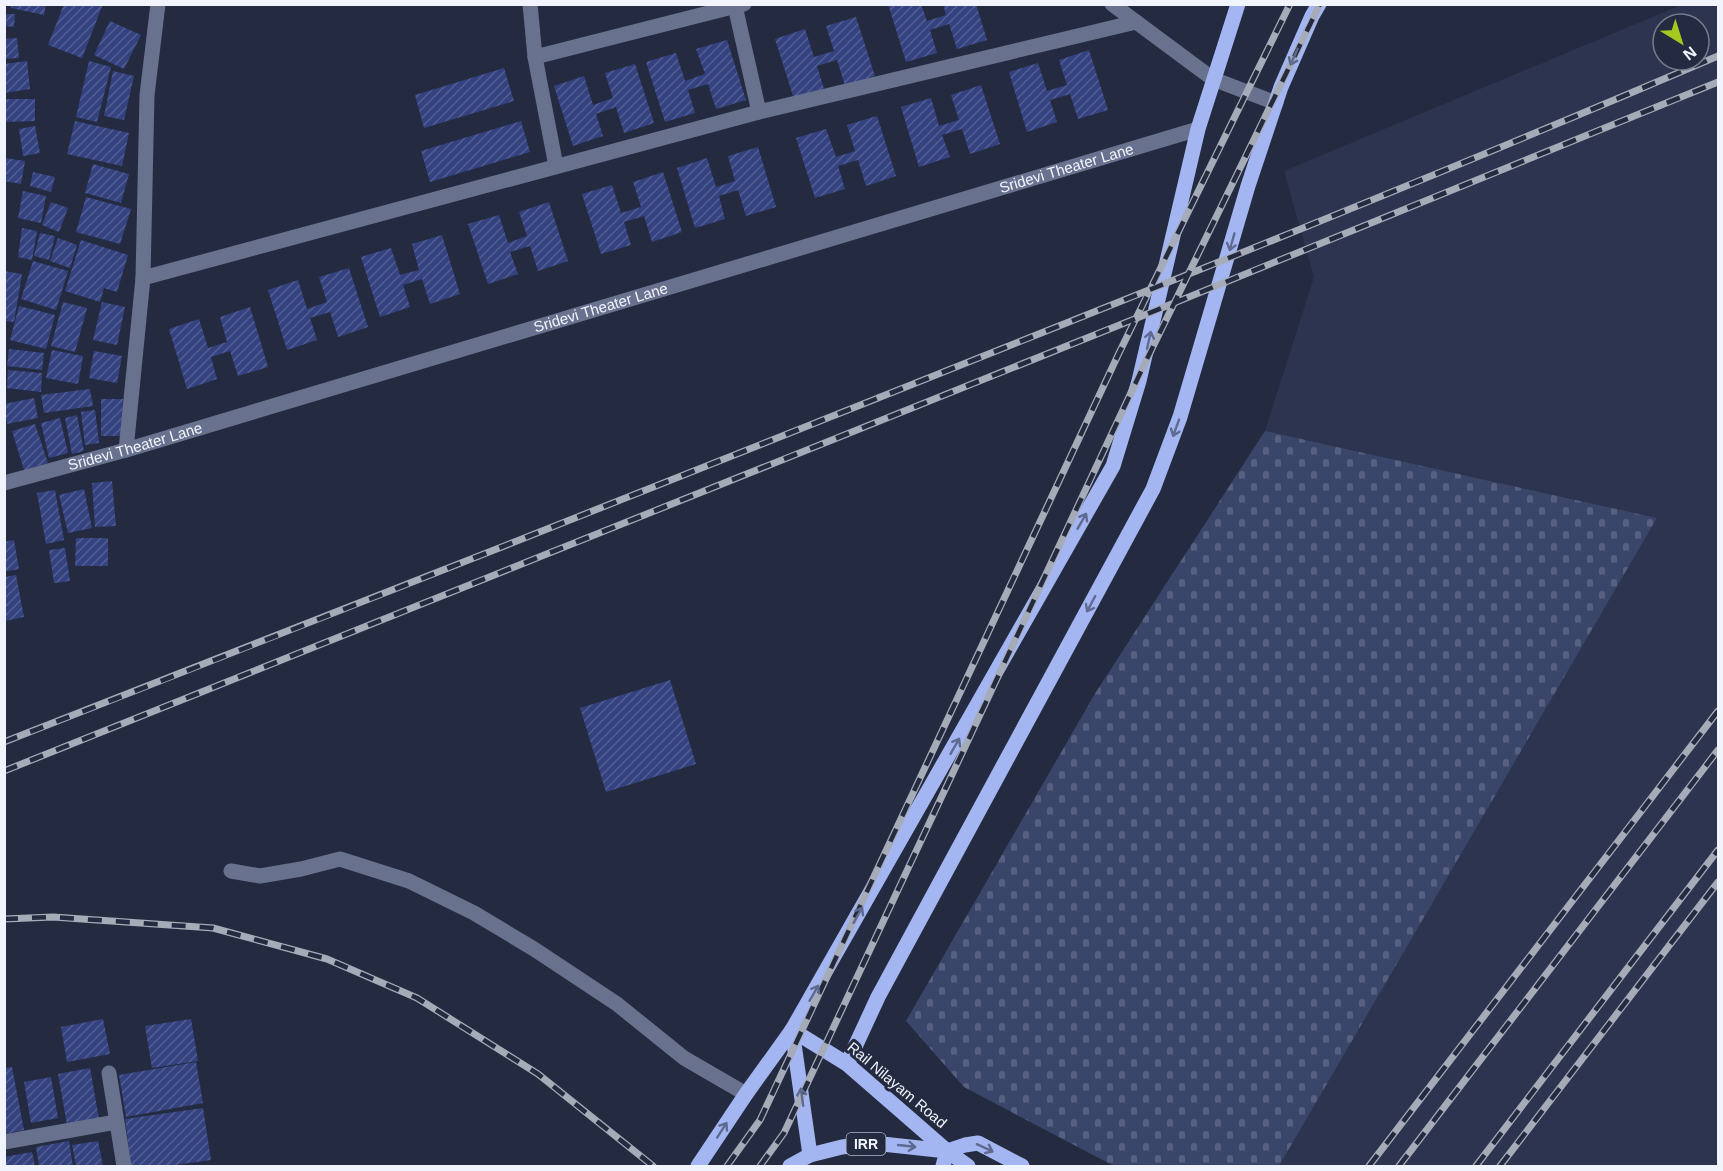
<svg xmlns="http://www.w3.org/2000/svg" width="1723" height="1171" viewBox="0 0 1723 1171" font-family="Arial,sans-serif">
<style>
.built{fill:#2c3450;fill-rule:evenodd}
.cemetery{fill:url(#cemetery-stones)}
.building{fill:url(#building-hatch)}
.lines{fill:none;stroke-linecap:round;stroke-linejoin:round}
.minor{stroke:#68718e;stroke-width:15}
.major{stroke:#a4b6f2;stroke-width:15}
.rail-casing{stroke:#a6abb8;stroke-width:7}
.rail{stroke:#242b40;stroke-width:4.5;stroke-dasharray:14;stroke-linecap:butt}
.oneway{stroke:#5e6a90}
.labels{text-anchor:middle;stroke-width:6;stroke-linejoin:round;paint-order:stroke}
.shield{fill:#242b40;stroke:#b4b8c4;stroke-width:1.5}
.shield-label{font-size:14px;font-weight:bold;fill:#f1f4fd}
.street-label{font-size:15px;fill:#f1f4fd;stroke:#242b40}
</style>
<defs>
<pattern id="cemetery-stones" width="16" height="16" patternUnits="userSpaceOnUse" patternTransform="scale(1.5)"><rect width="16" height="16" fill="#3a456a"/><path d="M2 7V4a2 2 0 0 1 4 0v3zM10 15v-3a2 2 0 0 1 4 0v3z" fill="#576080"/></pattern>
<pattern id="building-hatch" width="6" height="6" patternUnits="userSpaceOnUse" patternTransform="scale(1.5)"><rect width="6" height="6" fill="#344280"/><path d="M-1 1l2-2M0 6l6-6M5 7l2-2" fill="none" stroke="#525e93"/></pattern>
</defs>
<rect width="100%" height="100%" fill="#242b40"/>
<!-- built -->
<path class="built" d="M1681 5H1718V1162L1715 1166H1279L1657 518 1265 431 1314 277 1284 171ZM1663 24H1699V60H1663Z"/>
<!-- cemetery -->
<path class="cemetery" d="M1265 431 1657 518 1279 1166H1114L964 1087 906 1021 1096 692Z"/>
<!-- building -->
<g class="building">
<path d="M12 4H46L44 15 11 8Z"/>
<path d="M64 4H103L82 58 48 45Z"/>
<path d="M888 4H921L927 21 946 15 943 4H976L987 40 957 49 949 24 930 30 937 53 906 62Z"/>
<path d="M4 14H15L14 27 4 26Z"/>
<path d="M856 17 875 76 845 86 837 60 817 66 824 89 794 99 775 39 805 29 814 57 834 51 826 26Z"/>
<path d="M110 21 141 35 124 69 94 55Z"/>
<path d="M17 38 19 58 4 59V39Z"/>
<path d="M727 40 746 100 716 109 708 84 688 90 695 113 665 122 646 62 676 53 685 81 705 74 696 49Z"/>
<path d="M1089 50 1108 110 1078 119 1070 94 1050 100 1057 122 1027 132 1009 72 1038 63 1047 91 1067 85 1059 60Z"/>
<path d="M27 61 30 89 4 93V64Z"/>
<path d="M89 61 111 67 97 122 76 117Z"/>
<path d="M635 64 654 123 624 133 616 107 596 114 603 136 573 146 554 86 584 76 593 105 613 98 605 73Z"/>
<path d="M504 68 514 101 424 128 415 95Z"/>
<path d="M113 71 134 76 124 120 104 116Z"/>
<path d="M981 85 1000 144 970 154 962 129 942 135 950 157 919 167 901 107 931 98 939 126 959 120 951 95Z"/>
<path d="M4 99H35V121L4 122Z"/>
<path d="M877 116 896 176 866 186 858 160 838 166 845 189 815 198 796 138 826 129 836 157 855 151 847 125Z"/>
<path d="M75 121 129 133 122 166 67 154Z"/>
<path d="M521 121 530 152 430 182 421 151Z"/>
<path d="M35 126 40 153 23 156 19 129Z"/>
<path d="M758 147 776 207 746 216 738 190 719 196 725 219 695 228 677 168 707 158 716 187 735 181 728 156Z"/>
<path d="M5 158 25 161 21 184 4 181Z"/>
<path d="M93 164 129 174 121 203 85 193Z"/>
<path d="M33 172 55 177 51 192 30 186Z"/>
<path d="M663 172 682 232 652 242 644 216 624 222 631 245 601 254 582 194 612 185 621 213 641 207 633 182Z"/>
<path d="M23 191 46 196 41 223 18 218Z"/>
<path d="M86 197 131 209 120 244 76 232Z"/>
<path d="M51 202 68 208 59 232 42 225Z"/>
<path d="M549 202 568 261 538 271 530 246 510 252 518 274 488 284 468 224 499 215 508 243 527 236 519 212Z"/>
<path d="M22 228 37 231 32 260 18 257Z"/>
<path d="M40 233 55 236 49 260 34 256Z"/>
<path d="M442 235 460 294 430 304 422 279 403 285 410 307 380 317 361 257 391 248 400 275 419 270 412 244Z"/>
<path d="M58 238 77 245 70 268 50 261Z"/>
<path d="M81 240 128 255 117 292 104 288 100 302 65 291Z"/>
<path d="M33 261 68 271 56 310 21 299Z"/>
<path d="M349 268 368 327 338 337 330 312 310 318 317 340 287 350 268 290 298 280 307 309 327 302 319 277Z"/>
<path d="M4 271 22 274 14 322 4 321Z"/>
<path d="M63 302 87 308 75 352 51 346Z"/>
<path d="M102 302 125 307 117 345 93 340Z"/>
<path d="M19 306 55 315 46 349 10 340Z"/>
<path d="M250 307 268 367 238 376 230 351 211 357 217 379 187 389 169 329 199 319 208 348 227 342 220 317Z"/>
<path d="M9 349 44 353 42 370 7 366Z"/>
<path d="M52 350 83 356 78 384 46 378Z"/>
<path d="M94 351 122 356 117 383 89 378Z"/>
<path d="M8 370 42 373 41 392 7 388Z"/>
<path d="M90 389 93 406 44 413 41 395Z"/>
<path d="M34 398 38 418 7 424 4 404Z"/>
<path d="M101 399H123L122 436H101Z"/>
<path d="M95 410 99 443 85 445 81 412Z"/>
<path d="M77 415 84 451 72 454 65 418Z"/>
<path d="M60 418 68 453 49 458 41 423Z"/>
<path d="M35 424 48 463 24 470 12 431Z"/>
<path d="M112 481 116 526 95 527 92 483Z"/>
<path d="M84 489 92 528 68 533 59 495Z"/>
<path d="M55 490 64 540 46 544 37 493Z"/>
<path d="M76 538H108V566H75Z"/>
<path d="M14 540 19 569 4 572V542Z"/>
<path d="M65 548 70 581 54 583 49 550Z"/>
<path d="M16 575 24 617 5 621V577Z"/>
<path d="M670 680 696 764 606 792 580 708Z"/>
<path d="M103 1019 110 1054 67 1062 61 1027Z"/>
<path d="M191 1019 198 1061 152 1068 145 1026Z"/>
<path d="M196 1062 203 1103 126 1117 119 1075Z"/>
<path d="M12 1067 24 1130 4 1134V1068Z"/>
<path d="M90 1068 99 1119 67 1125 58 1074Z"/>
<path d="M51 1077 58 1118 31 1123 24 1082Z"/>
<path d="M203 1108 211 1160 168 1166H131L125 1119Z"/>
<path d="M69 1141 73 1166H39L36 1147Z"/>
<path d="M98 1141 103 1166H76L72 1145Z"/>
<path d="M32 1152 35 1166H4V1157Z"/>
</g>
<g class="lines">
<!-- minor -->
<g class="minor">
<path d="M530 4 535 57 556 166"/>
<path d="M1112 4 1213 79 1276 103"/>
<path d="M735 6 759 112"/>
<path d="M535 57 744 4"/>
<path d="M143 278 759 112 1136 22"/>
<path d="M126 450 143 278 147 95 158 4"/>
<path id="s1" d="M4 483 126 450 1198 129"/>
<path d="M231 871 260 876 301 869 340 859 409 881 474 913 534 949 617 1004 684 1058 746 1094"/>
<path d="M109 1073 124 1166"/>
<path d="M4 1142 116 1122"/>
</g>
<!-- major -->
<g class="major">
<path d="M792 1030 847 1064 947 1151 968 1166"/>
<path d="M792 1030 810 1155"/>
<path d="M847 1064 878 997 1153 489 1180 417 1248 186 1281 87 1312 16 1319 4"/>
<path d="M698 1166 746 1094 792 1030 1113 466 1139 381 1198 129 1238 4"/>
<path d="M790 1166 810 1155 842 1147 873 1143 947 1151 965 1145 978 1143 1022 1166"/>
<path d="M943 1166 947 1151"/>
</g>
<defs>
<g id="rail">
<path d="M4 742C293 630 580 516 868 402 1152 289 1437 176 1718 56"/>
<path d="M4 771 1142 316 1718 82"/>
<path d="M4 919 53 917 213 928 327 959 417 998 538 1074 653 1166"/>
<path d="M727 1166 760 1120 1119 353 1290 4"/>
<path d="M760 1166 784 1133 1144 365 1320 4"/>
<path d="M1369 1166 1718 711"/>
<path d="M1399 1166 1718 750"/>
<path d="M1476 1166 1718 850"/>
<path d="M1500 1166 1718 882"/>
</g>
</defs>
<!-- rail casing -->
<use href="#rail" class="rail-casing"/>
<!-- rail -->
<use href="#rail" class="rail"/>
</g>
<!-- one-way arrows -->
<defs><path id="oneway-shaft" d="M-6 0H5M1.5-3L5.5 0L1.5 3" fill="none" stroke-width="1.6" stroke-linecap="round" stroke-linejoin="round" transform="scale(1.5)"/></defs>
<g class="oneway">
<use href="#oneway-shaft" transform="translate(1294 57) rotate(114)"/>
<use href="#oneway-shaft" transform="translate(1232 242) rotate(106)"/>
<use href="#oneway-shaft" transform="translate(1149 340) rotate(-77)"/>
<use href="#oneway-shaft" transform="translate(1176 428) rotate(110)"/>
<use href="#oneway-shaft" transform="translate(1082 521) rotate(-60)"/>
<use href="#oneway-shaft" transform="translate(1091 604) rotate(118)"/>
<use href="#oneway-shaft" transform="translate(955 746) rotate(-60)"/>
<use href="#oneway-shaft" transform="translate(858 915) rotate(-60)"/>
<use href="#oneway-shaft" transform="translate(814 993) rotate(-60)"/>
<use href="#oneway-shaft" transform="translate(802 1097) rotate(-98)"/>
<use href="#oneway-shaft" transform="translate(722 1130) rotate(-57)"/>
<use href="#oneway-shaft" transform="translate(907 1146) rotate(6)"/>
<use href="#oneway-shaft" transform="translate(985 1148) rotate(25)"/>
</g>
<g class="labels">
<!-- shield labels -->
<rect class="shield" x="846.5" y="1133" width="39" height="22" rx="4.5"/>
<g class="shield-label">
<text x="866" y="1149">IRR</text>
</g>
<!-- street labels -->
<g class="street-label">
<text dy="5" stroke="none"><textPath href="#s1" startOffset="1108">Sridevi Theater Lane</textPath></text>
<text dy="5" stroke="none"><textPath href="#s1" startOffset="622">Sridevi Theater Lane</textPath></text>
<text dy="5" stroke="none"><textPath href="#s1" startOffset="136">Sridevi Theater Lane</textPath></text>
<text transform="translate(897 1085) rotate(40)" y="5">Rail Nilayam Road</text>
</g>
</g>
<!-- border -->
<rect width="1723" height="1171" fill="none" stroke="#f1f4fd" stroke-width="12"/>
<!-- north arrow -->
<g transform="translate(1681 42) rotate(142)"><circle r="28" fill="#242b40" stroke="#767b8c" stroke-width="1.5"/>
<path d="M0-4.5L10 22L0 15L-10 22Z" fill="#a7c81f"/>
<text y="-9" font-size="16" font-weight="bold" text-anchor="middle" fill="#f1f4fd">N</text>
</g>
</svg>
